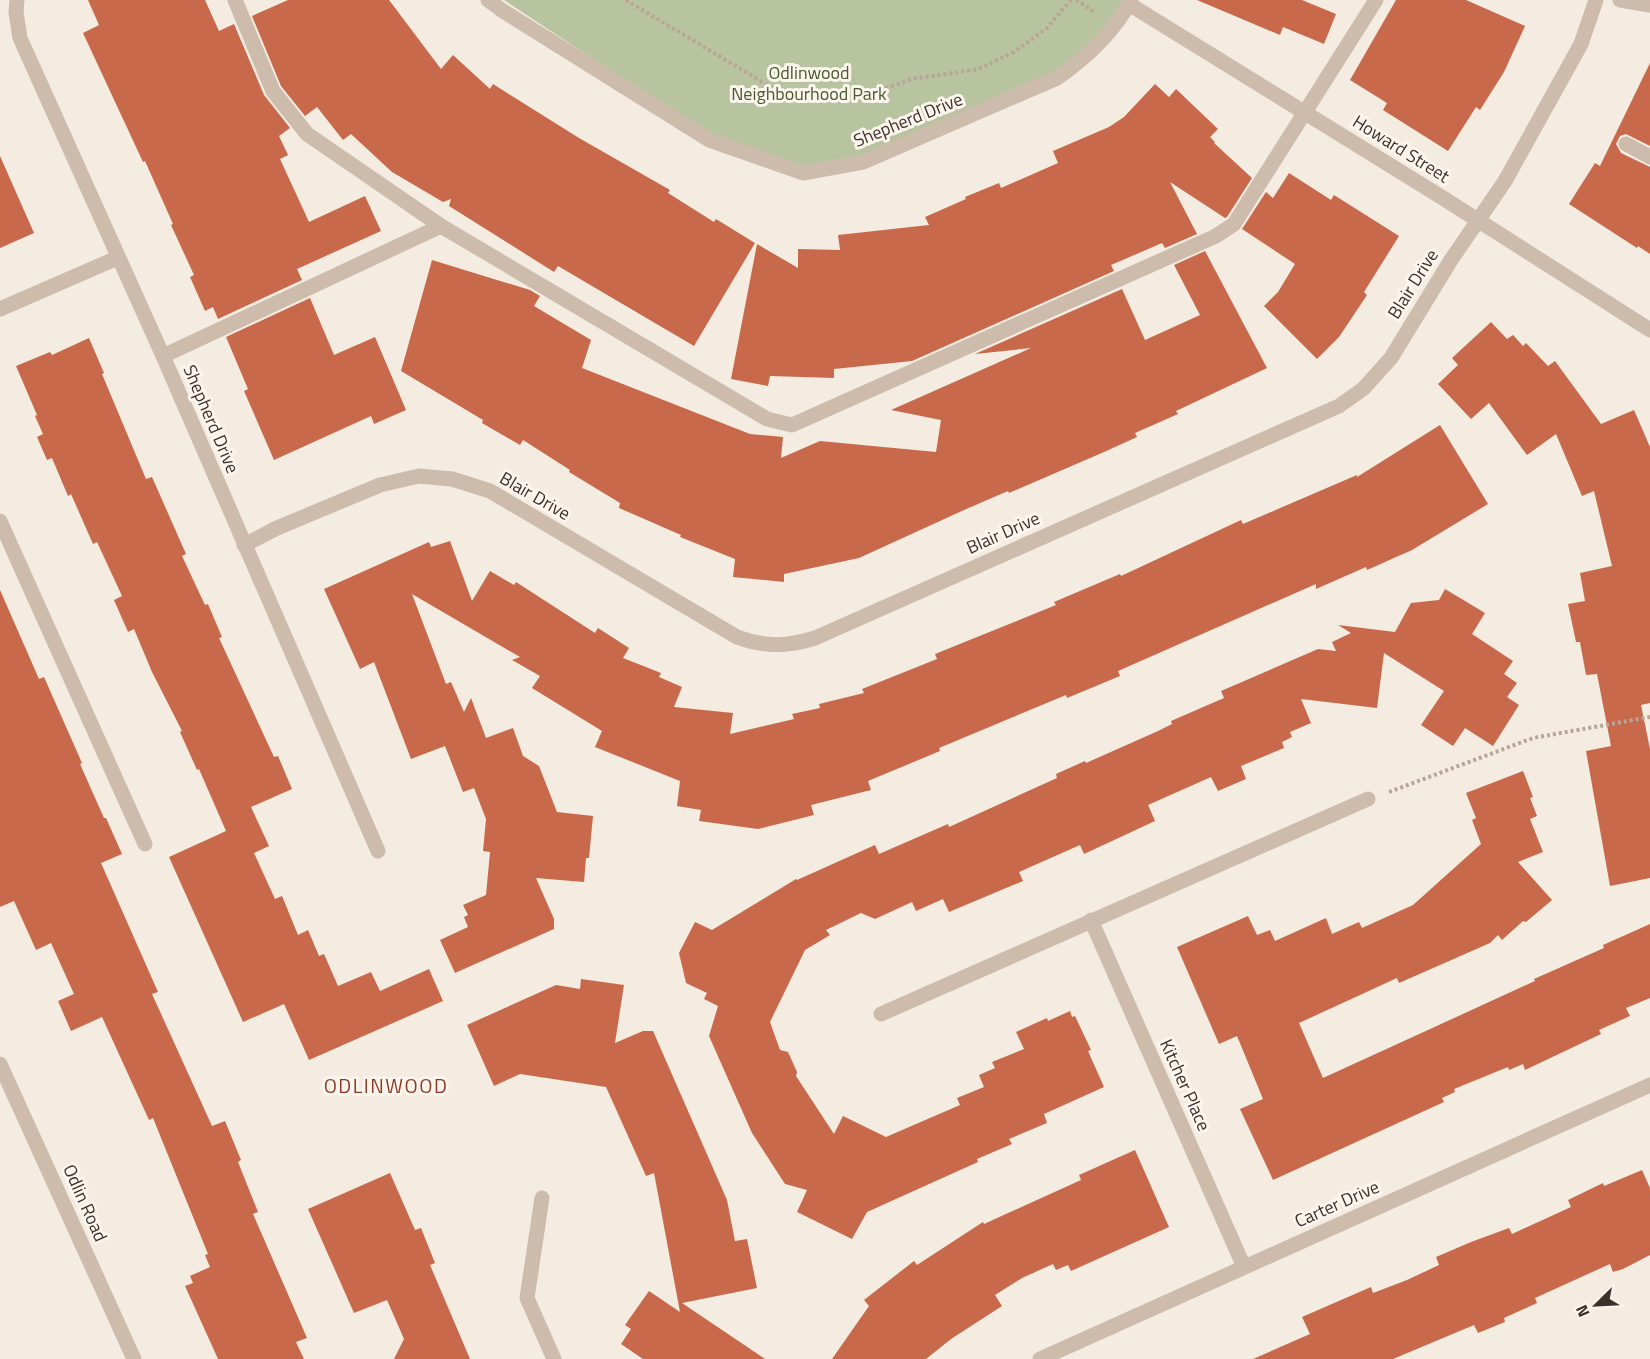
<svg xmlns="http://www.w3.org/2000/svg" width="1650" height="1359" viewBox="0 0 1650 1359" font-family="'Titillium Web',sans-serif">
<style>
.green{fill:#b8c4a0}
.building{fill:#c8694b}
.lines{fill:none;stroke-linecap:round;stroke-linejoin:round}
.path{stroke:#b9a596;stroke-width:4;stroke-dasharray:3 3;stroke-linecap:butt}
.service{stroke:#cdbbac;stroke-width:15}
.minor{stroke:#cdbbac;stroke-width:15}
.labels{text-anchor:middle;stroke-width:6;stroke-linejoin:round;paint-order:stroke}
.park-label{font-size:18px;fill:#4a5a2e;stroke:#fbf5ee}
.street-label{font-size:18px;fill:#3b302b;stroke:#fbf5ee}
.neighbourhood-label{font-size:20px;letter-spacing:1.5px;fill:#8c3b22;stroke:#fbf5ee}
</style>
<rect width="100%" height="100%" fill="#f4ebe1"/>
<!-- green -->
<path class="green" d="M504 0H1132L1056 77 863 158 803 170 711 137Z"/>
<!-- building -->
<g class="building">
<path d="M88 0H205L219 31 234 24 264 95 290 128 279 136 288 155 280 159 309 222 365 196 381 231 297 269 302 280 218 319 213 307 205 311 190 277 194 275 171 225 173 224 145 161 143 162 83 33 99 25Z"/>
<path d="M288 0H389L441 69 453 55 490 89 493 84 579 138 670 190 668 193 714 222 716 219 755 243 694 346 558 266 554 272 449 206 451 199 443 202 392 172 351 134 343 140 317 107 305 116 281 86 252 16Z"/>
<path d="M1197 0H1302L1336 14 1324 44 1283 27 1280 35Z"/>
<path d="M1396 0H1466L1525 26 1504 72 1480 110 1476 107 1448 151 1383 110 1387 103 1350 80Z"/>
<path d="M1650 63V146L1626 134 1620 136 1616 144 1621 153 1650 167V254L1638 246 1637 248 1569 204 1595 163 1600 166Z"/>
<path d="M1155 84 1169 97 1176 89 1218 129 1210 137 1215 142 1214 143 1252 178 1227 217 1225 218 1170 182 1197 234 1165 248 1162 243 1111 265 1114 271 912 361 834 369V378L770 376 768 386 731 379 757 244 798 268V249L840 250 838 235 929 225 925 217 966 199 965 197 999 183 1001 188 1058 163 1053 151 1109 127 1124 117Z"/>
<path d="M0 156 34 233 0 248Z"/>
<path d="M1289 173 1331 200 1334 195 1399 236 1364 292 1367 295 1339 337 1317 359 1264 306 1278 292 1295 264 1242 229 1266 192 1273 198Z"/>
<path d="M1205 251 1267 368 1176 411 1178 414 1135 433 1137 437 1104 452 1009 493 1008 491 964 510 859 558 784 574V582L733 577 735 559 680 537 681 535 619 508 620 503 569 472 570 470 523 440 520 445 482 423 483 420 401 371 432 260 530 290 540 296 534 306 591 340 582 368 750 434 783 437 781 458 820 441 936 452 941 420 891 410 1031 348 975 354 1122 289 1145 340 1200 315 1174 265Z"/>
<path d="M310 298 334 355 375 337 406 410 374 424 371 416 274 460 244 391 248 389 226 337Z"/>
<path d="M1491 322 1507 339 1513 335 1523 346 1526 343 1548 366 1555 361 1601 424 1634 410 1650 447V703L1641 705 1650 749V878L1610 886 1586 751 1611 746 1597 674 1586 675 1580 642H1576L1568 604 1585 601 1580 573 1612 566 1594 491 1582 496 1556 434 1527 455 1489 403 1471 419 1438 384 1458 365 1452 358Z"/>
<path d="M89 338 104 373 102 374 146 479 152 477 186 554 182 556 205 605 208 604 222 637 219 638 274 757 278 756 292 789 251 807 269 846 254 853 275 899 282 896 298 935 308 930 319 956 324 954 338 986 371 972 380 991 429 969 443 1001 309 1060 284 1004 243 1022 169 857 226 831 199 769 197 770 180 732 182 731 152 672 134 629 128 632 114 600 122 596 97 542 93 544 71 494 68 496 52 458 47 460 37 437 43 434 35 416 37 415 16 366 50 352 52 355Z"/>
<path d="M1440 425 1488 504 1412 550 1367 570 1366 567 1316 589V584L1118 671 1120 676 1067 698 1066 695 939 748 940 751 868 781 871 790 811 805 814 815 758 829 699 821 701 810 677 806 680 781 595 747 602 731 532 688 540 676 512 660 520 657 412 594 446 684 451 682 464 712 471 698 486 738 513 728 523 756 539 766 557 812 593 816 589 858H586L584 882 536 878 554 919V929L455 973 440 940 468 927 464 917 468 915 463 905 486 895 490 852 483 851 486 819 474 788 463 792 445 746 411 759 374 662 360 669 324 589 429 542 431 547 450 541 472 601 490 571 514 585 516 582 595 633 598 628 629 648 623 658 661 673 659 677 682 687 674 707 733 713 730 734 794 719 792 714 820 708 819 704 864 693 862 689 937 659 935 654 1056 605 1054 602 1120 574 1121 576 1241 520 1243 524 1357 475V477Z"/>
<path d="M1445 589 1485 613 1472 634 1513 661 1504 674 1517 683 1507 697 1519 705 1493 746 1465 728 1453 746 1421 725 1444 691 1384 653 1377 708 1301 699 1311 723 1290 732 1292 737 1282 742 1284 748 1241 766 1246 779 1218 791 1211 777 1148 805 1155 821 1084 854 1080 845 1019 872 1023 881 949 912 943 899 916 911 912 902 875 919 861 913 826 930 830 935 805 950 770 1022 780 1050 788 1052 797 1072 796 1076 834 1134 843 1116 886 1137 960 1105 957 1098 984 1087 979 1075 995 1068 992 1062 1024 1049 1016 1032 1047 1018 1048 1021 1070 1011 1072 1017 1075 1016 1091 1050 1088 1051 1104 1087 1044 1114 1047 1123 1009 1139 1012 1144 977 1159 978 1162 867 1212 852 1239 797 1212 807 1190 785 1184 752 1133 709 1036 718 1006 704 999 707 993 686 983 679 953 695 922 712 930 796 879 797 880 875 845 879 854 948 824 949 827 1057 778 1056 774 1085 761 1086 763 1158 731 1172 724 1171 721 1224 698 1221 691 1318 649 1336 651 1332 642 1351 633 1338 625 1395 632 1411 603 1439 600Z"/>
<path d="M0 590 39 679 44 677 82 763 80 764 104 818H106L122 854 101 863 158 992 152 994 212 1126 225 1121 241 1160 238 1162 258 1212 253 1214 307 1338 296 1342 304 1359H218L185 1286 193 1283 190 1276 210 1267 205 1255 208 1254 153 1118 149 1120 102 1017 71 1031 58 1001 74 994 51 943 36 950 14 901 0 907Z"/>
<path d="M1523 771 1533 797 1530 798 1537 816 1530 819 1543 852 1518 862 1552 900 1526 922 1523 921 1502 940 1498 935 1490 943 1399 983 1397 978 1299 1023 1323 1078 1535 981 1534 979 1604 948 1603 945 1650 924V998L1626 1008 1630 1016 1599 1030 1601 1034 1525 1070 1523 1064 1509 1070 1508 1067 1454 1089 1455 1092 1442 1098 1444 1102 1273 1180 1240 1109 1263 1099 1237 1036 1219 1044 1177 947 1248 916 1257 935 1270 930 1275 941 1326 918 1332 934 1359 922 1362 928 1413 905 1481 844 1472 820 1476 818 1466 793Z"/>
<path d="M581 979 624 985 615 1043 643 1031H653L727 1200 735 1241 747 1239 757 1288 682 1303 765 1359H643L621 1344 631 1329 625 1325 649 1291 680 1312 654 1173 646 1176 606 1087 520 1074 494 1086 467 1025 556 985 580 989Z"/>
<path d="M1135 1150 1169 1227 1071 1271 1068 1265 1056 1270 1053 1264 1022 1278 995 1295 1002 1306 951 1339 926 1359H832L869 1306 864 1300 914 1261 917 1265 983 1222 984 1224 1081 1180 1079 1175Z"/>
<path d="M1642 1170 1650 1188V1255L1623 1269 1613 1272 1610 1264 1535 1298 1537 1303 1504 1318 1505 1322 1478 1333 1474 1325 1393 1359H1253L1310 1334 1302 1317 1371 1287 1373 1293 1407 1280 1439 1265 1436 1257 1471 1242 1509 1228 1512 1234 1571 1207 1568 1200 1603 1183 1604 1186Z"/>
<path d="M390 1173 415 1230 421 1228 435 1263 430 1265 470 1359H394L404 1339 387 1300 354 1313 308 1209Z"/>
</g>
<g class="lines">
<!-- path -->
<g class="path">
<path d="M626 0 782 94 818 101 854 99 912 79 979 69 1014 52 1046 29 1071 0"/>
<path d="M1076 0 1096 13"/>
<path d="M1389 792 1533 738 1650 717"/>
</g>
<!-- service -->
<g class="service">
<path d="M235 0 273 91 307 134 441 226 767 419 792 425 1216 236 1234 224 1376 0"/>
<path d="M1620 0 1650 5"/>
<path d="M1626 144 1650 157"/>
<path d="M163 356 441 226"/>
<path d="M0 521 145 844"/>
</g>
<!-- minor -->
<g class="minor">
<path d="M17 0 16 12 20 38 163 356 378 851"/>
<path d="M488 0 503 11 709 140 803 173 863 162 1057 78C1086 58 1114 32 1131 0"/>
<path d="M1129 4 1443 198 1650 330"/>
<path d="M0 309 117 258"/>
<path d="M244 545 277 528 380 485 419 476 452 479 490 491 737 637C764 647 787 647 815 638L1339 406 1363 389 1391 358 1451 260 1505 181 1581 44 1596 0"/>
<path d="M1091 920 1244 1267"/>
<path d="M881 1014 1368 799"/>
<path d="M0 1064 134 1359"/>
<path d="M542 1198 527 1298 554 1359"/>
<path d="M1040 1359 1650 1085"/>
</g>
</g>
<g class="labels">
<!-- park labels -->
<g class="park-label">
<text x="809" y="79">Odlinwood<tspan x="809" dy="21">Neighbourhood Park</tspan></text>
</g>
<!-- street labels -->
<g class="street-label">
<text transform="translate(908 120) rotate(-22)" y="6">Shepherd Drive</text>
<text transform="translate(1401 149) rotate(32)" y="6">Howard Street</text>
<text transform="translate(1413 284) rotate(-58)" y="6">Blair Drive</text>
<text transform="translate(211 419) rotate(67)" y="6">Shepherd Drive</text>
<text transform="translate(535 496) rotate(30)" y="6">Blair Drive</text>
<text transform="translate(1003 533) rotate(-24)" y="6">Blair Drive</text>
<text transform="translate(1185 1085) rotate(66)" y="6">Kitcher Place</text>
<text transform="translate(85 1203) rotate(66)" y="6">Odlin Road</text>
<text transform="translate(1337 1204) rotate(-24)" y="6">Carter Drive</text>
</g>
<!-- neighbourhood labels -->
<g class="neighbourhood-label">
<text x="386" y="1093">ODLINWOOD</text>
</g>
</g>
<!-- north arrow -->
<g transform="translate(1596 1305) rotate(246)" stroke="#fbf5ee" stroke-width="4.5" paint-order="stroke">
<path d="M0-4.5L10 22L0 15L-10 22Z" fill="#3b302b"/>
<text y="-9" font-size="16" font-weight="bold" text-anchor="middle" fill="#3b302b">N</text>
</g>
</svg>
